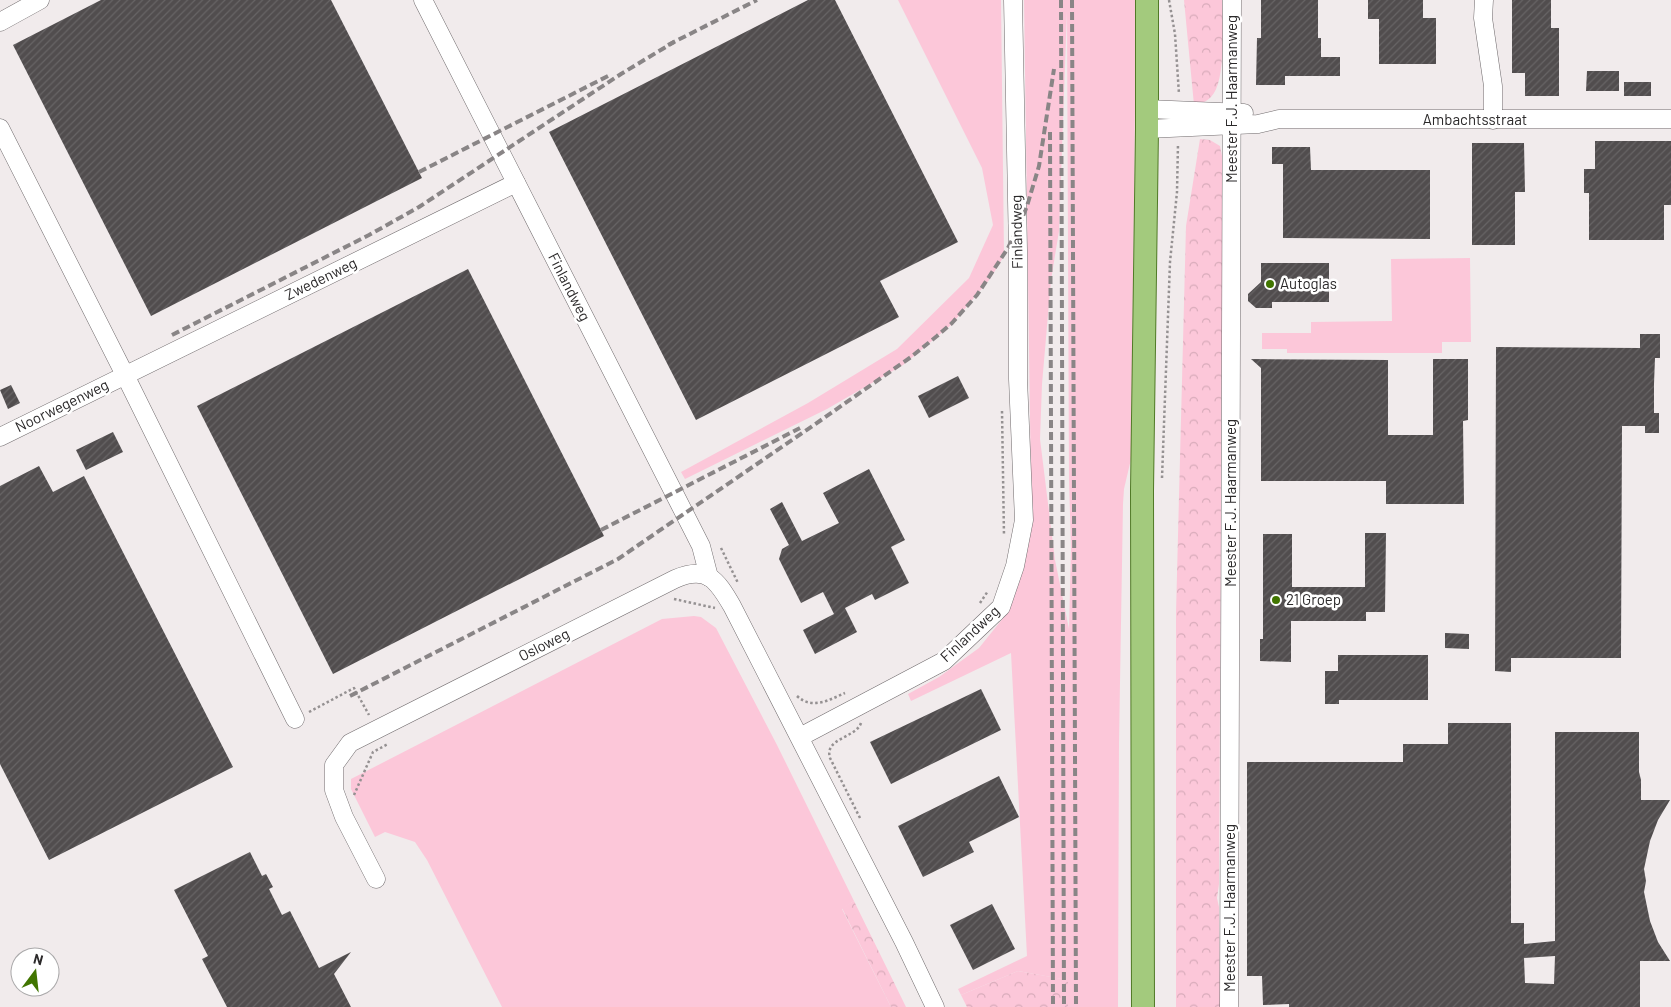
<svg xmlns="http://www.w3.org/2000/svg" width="1671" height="1007" viewBox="0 0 1671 1007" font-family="Barlow,sans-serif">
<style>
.green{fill:#fcc7d9;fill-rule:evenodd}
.forest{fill:url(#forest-crowns)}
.building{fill:url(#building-hatch);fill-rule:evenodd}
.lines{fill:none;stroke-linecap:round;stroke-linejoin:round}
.minor-casing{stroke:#706b6d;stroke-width:19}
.major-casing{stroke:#517a27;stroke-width:24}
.path{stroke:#959192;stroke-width:2.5;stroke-dasharray:2.5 2.5;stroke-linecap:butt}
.minor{stroke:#fff;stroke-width:18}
.major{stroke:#a3ca7d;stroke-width:22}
.rail{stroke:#898586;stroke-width:4;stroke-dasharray:8 4;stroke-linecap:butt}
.poi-dot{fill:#417500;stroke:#fff;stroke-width:2}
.labels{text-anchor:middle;stroke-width:5;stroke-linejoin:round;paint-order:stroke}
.street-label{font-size:15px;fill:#2b292a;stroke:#fff}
.poi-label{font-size:15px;fill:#2b292a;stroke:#fff;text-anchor:start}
</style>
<defs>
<pattern id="forest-crowns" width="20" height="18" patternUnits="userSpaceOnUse" patternTransform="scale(1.25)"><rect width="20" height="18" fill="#fcc7d9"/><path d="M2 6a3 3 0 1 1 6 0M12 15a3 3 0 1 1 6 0" fill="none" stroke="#d8abba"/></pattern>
<pattern id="building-hatch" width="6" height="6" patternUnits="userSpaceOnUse" patternTransform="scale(1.25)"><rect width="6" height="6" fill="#514d4e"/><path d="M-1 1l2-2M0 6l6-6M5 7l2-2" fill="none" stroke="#676465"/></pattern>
</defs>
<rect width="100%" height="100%" fill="#f1ebec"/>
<!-- green -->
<g class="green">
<path d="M898 0H1001L1004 256 990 279 951 325 903 365 827 409 685 479 681 472 808 403 897 349 969 278 993 225 982 168Z"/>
<path d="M1024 0H1135L1136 20 1131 459 1124 489 1123 504 1119 743 1118 1007H1068L1067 980 1018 971 961 995 958 989 1027 956 1011 653 911 701 908 694 939 677 979 648 1004 617 1018 585 1028 544 1031 487ZM1067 11 1069 481 1071 548 1069 629 1055 560 1040 439 1042 384 1051 280 1059 231Z"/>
<path d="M1470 258 1471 342H1442V353H1287V349H1262V333H1311V322L1392 321 1391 259Z"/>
<path d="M694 616 701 617 716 628 777 745 854 901 842 909 891 1007H502L427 860 415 842 385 832 375 837 351 789V779L662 619Z"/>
</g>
<!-- forest -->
<g class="forest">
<path d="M1184 0H1222C1222 22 1227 81 1211 97 1206 102 1200 104 1194 105Z"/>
<path d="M1200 139 1210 140 1220 146 1223 161 1219 884 1217 898 1219 907 1220 1007H1176V613L1186 226Z"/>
<path d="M854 901 905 1005 906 1007H891L842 908Z"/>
<path d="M1018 971 1068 980V1007H967L961 995Z"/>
</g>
<!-- building -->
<g class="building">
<path d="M101 0H331L422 178 151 316 13 45Z"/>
<path d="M808 0H835L958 242 880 281 899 317 696 420 549 132Z"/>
<path d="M1261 0H1318V38H1321V57H1340V76H1285V85H1256L1257 38H1261Z"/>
<path d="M1368 0H1423V18H1436V64H1379V19H1368Z"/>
<path d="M1512 0H1551V28H1559V96H1525V73H1512Z"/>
<path d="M1587 71H1619V91H1586Z"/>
<rect x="1624" y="82" width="27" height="14"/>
<path d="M1595 141H1671V205H1664V240H1589V193H1584V169H1595Z"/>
<path d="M1472 143H1524L1525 192H1515V245H1472Z"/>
<path d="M1272 147H1310L1311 170H1430V239L1283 238V164H1272Z"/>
<path d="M1261 263H1329V302H1272V308H1256L1248 301V294L1261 282Z"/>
<path d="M468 269 604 536 333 674 197 406Z"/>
<path d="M1640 334H1660V358H1655L1654 384V413H1659V433H1645V426H1622L1621 658H1511V672L1495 671 1496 347 1640 348Z"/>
<path d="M1251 359 1388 360V435H1433V359H1468V420L1463 421 1464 504H1386V481H1261V368Z"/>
<path d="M958 376 969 398 929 418 918 396Z"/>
<path d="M11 385 20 403 8 409 0 390Z"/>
<path d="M113 432 123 452 86 470 76 450Z"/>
<path d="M39 466 53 492 84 476 233 767 49 860 0 764V486Z"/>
<path d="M869 469 905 540 891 547 909 583 875 600 872 594 845 608 857 632 815 654 803 630 834 614 823 592 801 603 779 559 782 549 789 545 770 509 782 502 802 541 839 523 823 493Z"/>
<path d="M1365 533H1386L1385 612H1366V621H1291V662L1260 661V639H1263V534H1292V587H1365Z"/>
<path d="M1445 633 1469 634V649L1445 648Z"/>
<path d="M1338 655H1428V700H1339V704H1325V671H1338Z"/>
<path d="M981 689 1001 730 891 784 870 742Z"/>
<path d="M1448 723H1511V923H1524V944L1555 941V732H1639V772L1641 780V800H1670L1658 820 1650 841 1644 869 1646 881 1644 892 1650 921 1658 942 1670 961H1640V1007H1289V1004L1263 1005 1262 976H1247V762H1403V744H1448ZM1555 956 1554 984 1525 983 1524 958Z"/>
<path d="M999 776 1019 817 969 842 974 852 923 877 898 826Z"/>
<path d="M250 852 262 876 266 874 273 887 269 889 282 915 290 911 319 968 351 952 334 974 351 1007H227L202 959 208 956 174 890Z"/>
<path d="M992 904 1015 949 973 970 950 925Z"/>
</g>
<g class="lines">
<defs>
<g id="minor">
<path d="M423 0 701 546 709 577"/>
<path d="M1484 0 1483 18 1493 86V120"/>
<path d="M0 22 40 0"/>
<path d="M1147 109 1244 113"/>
<path d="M0 128 125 375 295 719"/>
<path d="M1147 129 1258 124 1279 119H1671"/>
<path d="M0 437 516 183"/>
<path d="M800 737 944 661 1001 607 1015 566 1024 520 1018 379V250L1013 0"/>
<path d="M376 879 344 817 334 790V765L350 743 675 579C707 565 717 580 732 606L904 942 935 1007"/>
<path d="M1229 1007 1232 0"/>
</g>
<path id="major" d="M1143 1007 1142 491 1147 129V0"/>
</defs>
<!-- minor casing -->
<use href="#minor" class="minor-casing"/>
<!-- major casing -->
<use href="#major" class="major-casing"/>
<!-- path -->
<g class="path">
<path d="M1169 0 1175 34 1179 94"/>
<path d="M1002 411 1004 536"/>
<path d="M1162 478 1170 262 1177 192 1178 144"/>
<path d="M721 548 738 583"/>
<path d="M674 599 715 608"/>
<path d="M980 603 988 591"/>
<path d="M797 696C812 710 829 700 845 693"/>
<path d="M309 712 354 688 369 715"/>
<path d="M861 723C856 738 824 738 830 758L861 820"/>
<path d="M354 795 373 752 388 744"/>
</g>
<!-- minor -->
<use href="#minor" class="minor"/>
<!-- major -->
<use href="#major" class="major"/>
<!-- rail -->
<g class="rail">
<path d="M1061 0 1064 1007"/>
<path d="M1072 0 1076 1007"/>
<path d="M668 45 757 0"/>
<path d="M1050 132 1053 1007"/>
<path d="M419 172 608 76"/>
<path d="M172 335 369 235 419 207 621 74 674 42"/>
<path d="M601 530 800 428"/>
<path d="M350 696 618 559 814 425 911 357 937 336 952 323 977 295 1008 248 1019 226 1027 206 1039 166 1054 69"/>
</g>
</g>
<!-- markers -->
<g class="poi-dot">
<circle cx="1270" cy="284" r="5"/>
<circle cx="1276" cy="600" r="5"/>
</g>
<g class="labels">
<!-- street labels -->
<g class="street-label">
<text transform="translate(1232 99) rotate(-90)" y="5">Meester F.J. Haarmanweg</text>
<text x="1475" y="125">Ambachtsstraat</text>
<text transform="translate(1017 232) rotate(-91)" y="5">Finlandweg</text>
<text transform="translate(321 279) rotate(-26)" y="5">Zwedenweg</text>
<text transform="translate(569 287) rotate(63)" y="5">Finlandweg</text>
<text transform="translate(62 406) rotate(-26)" y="5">Noorwegenweg</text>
<text transform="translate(1231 503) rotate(-90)" y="5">Meester F.J. Haarmanweg</text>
<text transform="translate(970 634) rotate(-43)" y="5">Finlandweg</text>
<text transform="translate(544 645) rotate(-27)" y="5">Osloweg</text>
<text transform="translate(1230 908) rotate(-90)" y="5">Meester F.J. Haarmanweg</text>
</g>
<!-- poi labels -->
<g class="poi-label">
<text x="1280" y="289">Autoglas</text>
<text x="1286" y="605">21 Groep</text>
</g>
</g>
<!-- north arrow -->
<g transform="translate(35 972) rotate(15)"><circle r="24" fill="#ffffff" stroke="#aaa9aa"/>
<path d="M0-4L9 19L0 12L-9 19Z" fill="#417500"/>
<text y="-8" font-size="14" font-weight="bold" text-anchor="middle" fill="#2b292a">N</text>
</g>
</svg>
